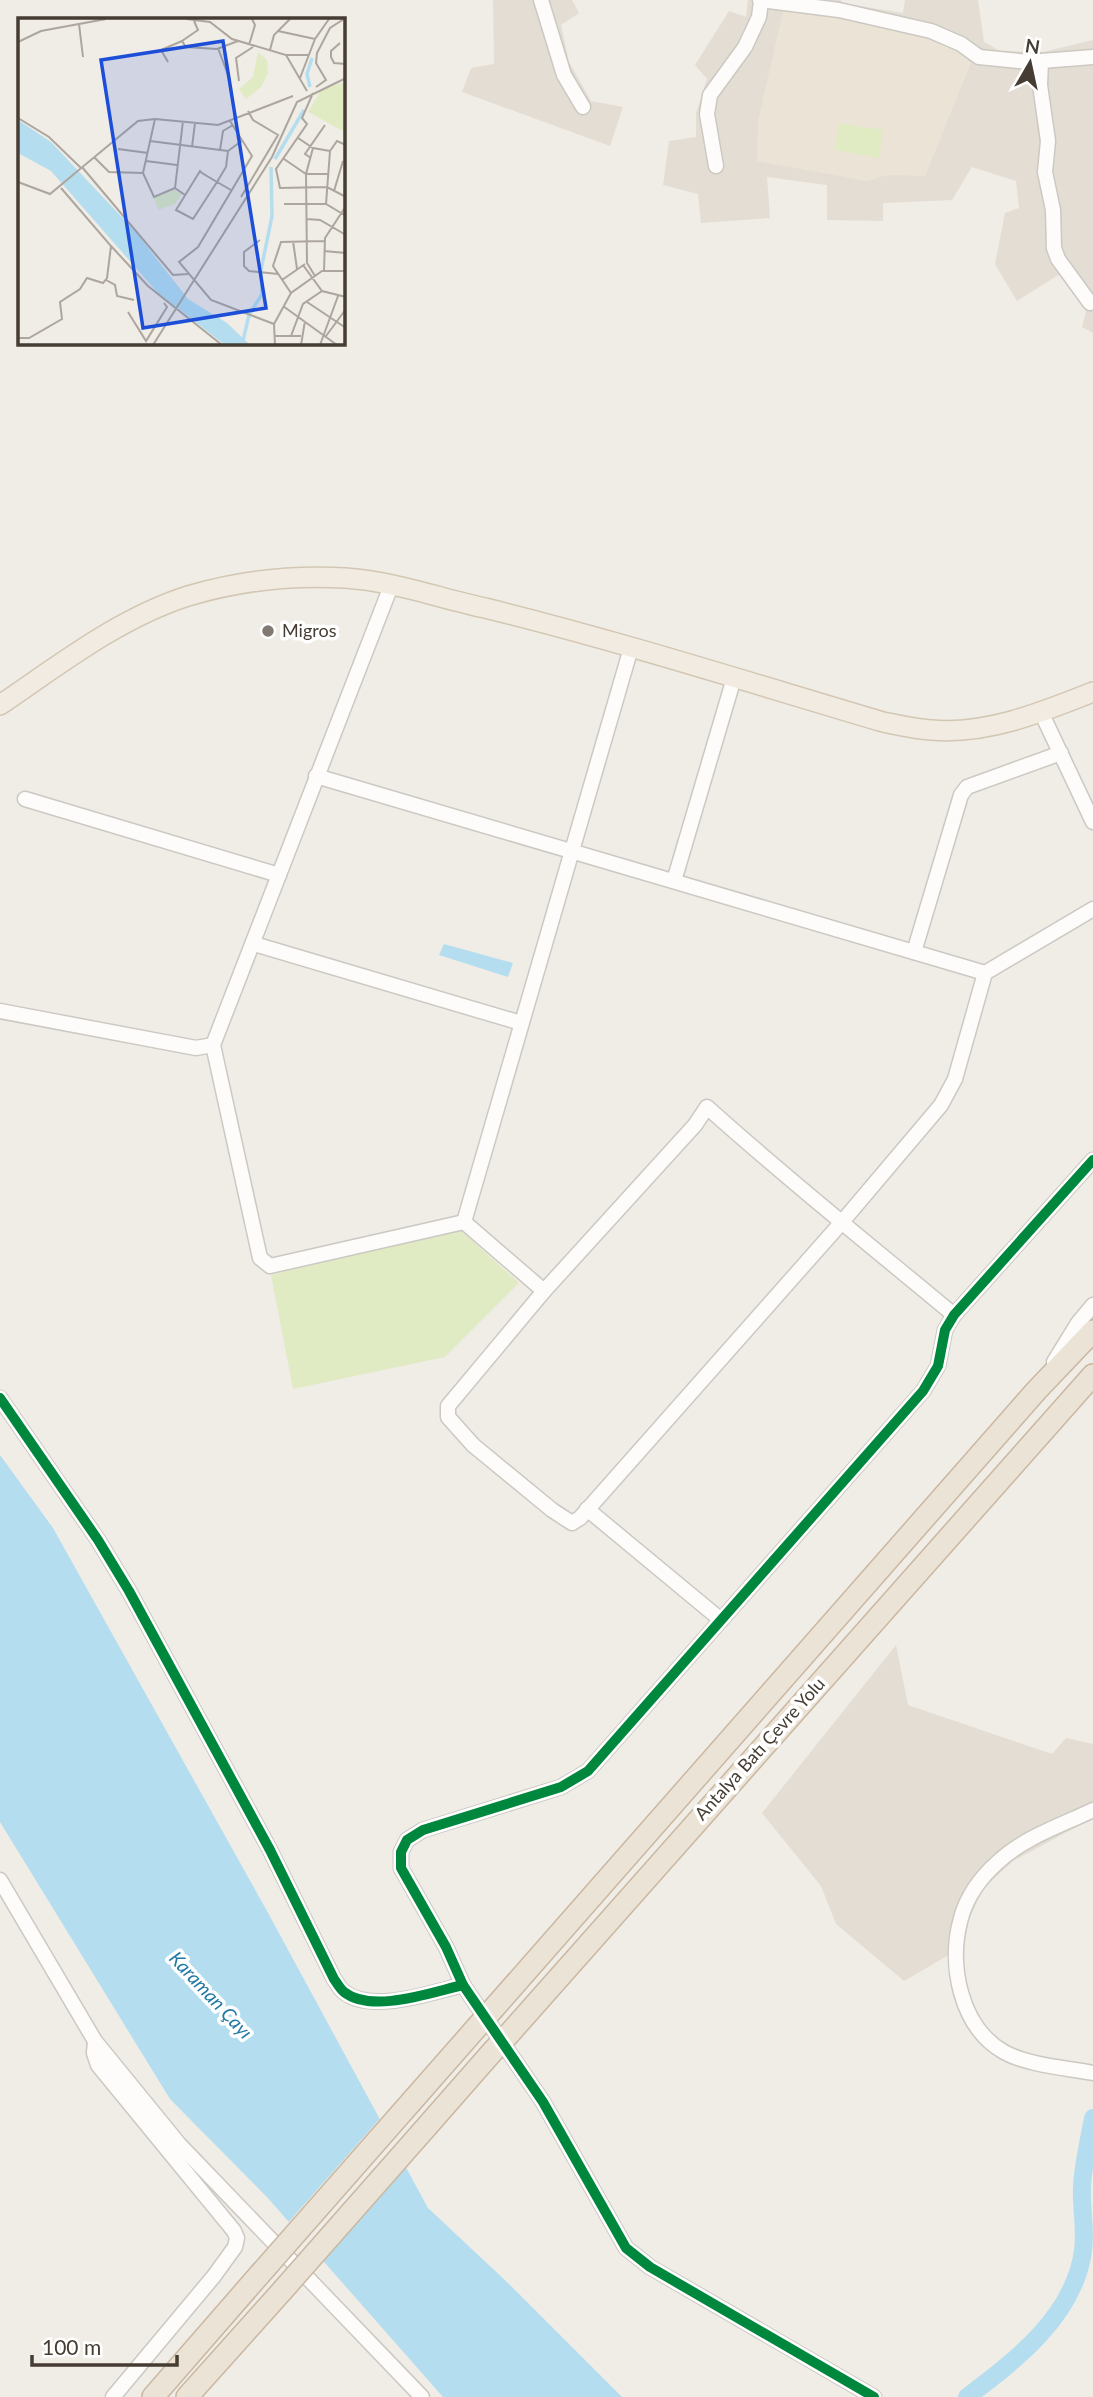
<svg xmlns="http://www.w3.org/2000/svg" width="1093" height="2397" viewBox="0 0 1093 2397" font-family="Lato,sans-serif">
<style>
.residential{fill:#e4ddd3}
.education{fill:#ebe3d5}
.green{fill:#e0ebc4}
.water{fill:#b4def0}
.pier{fill:#f0ece6}
.lines{fill:none;stroke-linecap:round;stroke-linejoin:round}
.river{stroke:#b4def0;stroke-width:18}
.minor-casing{stroke:#ccc8c2;stroke-width:17}
.major-casing{stroke:#d3c7b3;stroke-width:22}
.highway-casing{stroke:#cab7a0;stroke-width:24}
.minor{stroke:#fdfcfb;stroke-width:14}
.major{stroke:#f1ebe2;stroke-width:19}
.highway{stroke:#ece3d7;stroke-width:21}
.highway-bridge-casing{stroke:#cab7a0;stroke-width:24;stroke-linecap:butt}
.highway-bridge{stroke:#ece3d7;stroke-width:21}
.cycleway-casing{stroke:#fff;stroke-width:15}
.cycleway{stroke:#00873e;stroke-width:10}
.poi-dot{fill:#817a72;stroke:#fff;stroke-width:2.5}
.labels{text-anchor:middle;stroke-width:7;stroke-linejoin:round;paint-order:stroke}
.poi-label{font-size:18px;fill:#453d33;stroke:#fff;text-anchor:start}
.street-label{font-size:18px;fill:#453d33;stroke:#fff}
.water-label{font-size:19px;font-style:italic;fill:#247aa6;stroke:#fff}
.inset-river{fill:none;stroke:#b4def0;stroke-width:3.5}
.inset-road{fill:none;stroke:#aca69e;stroke-width:2}
.view{fill:#1d4ed8;fill-opacity:0.15;stroke:#1d4ed8;stroke-width:3.5}
.inset-edge{fill:none;stroke:#453d33;stroke-width:3.5}
</style>
<rect width="100%" height="100%" fill="#f0ece6"/>
<!-- residential -->
<g class="residential">
<path d="M493 0H572L579 13 561 25 569 62 591 101 623 107 610 146 462 92 471 68 494 64Z"/>
<path d="M748 0H841V3L903 13 905 0H978L984 42 1000 51 1043 52 1093 40V333L1082 327 1087 307 1060 274 1017 301 995 264 1005 213 1019 208 1016 181 972 167 952 200 883 203V221L827 220V185L767 177 770 218 701 223 698 194 663 185 669 141 696 137V113L707 79 695 65 729 11 746 17Z"/>
<path d="M896 1645 908 1705 1052 1754 1066 1738 1093 1744V1818L1013 1861 983 1889 969 1919 964 1946 904 1981 836 1924 821 1886 762 1813Z"/>
</g>
<!-- education -->
<path class="education" d="M784 7H797L928 34 950 44 971 63 925 176 888 175 867 181 757 161 758 121Z"/>
<!-- green -->
<g class="green">
<path d="M839 123 883 130 879 158 834 150Z"/>
<path d="M459 1229 519 1283 445 1357 293 1389 271 1275Z"/>
</g>
<!-- water -->
<g class="water">
<path d="M444 944 513 963 508 977 439 955Z"/>
<path d="M0 1455 53 1528 267 1911 428 2208 507 2282 622 2397H443L266 2196 170 2099 0 1822Z"/>
</g>
<!-- pier -->
<path class="pier" d="M383 2115 408 2163 319 2262 286 2225Z"/>
<g class="lines">
<!-- river -->
<path class="river" d="M967 2397C1016 2360 1074 2316 1083 2251 1086 2229 1081 2208 1082 2187 1083 2164 1089 2141 1093 2118"/>
<defs>
<g id="minor">
<path d="M541 0 564 75 583 107"/>
<path d="M760 0 839 10 931 31 961 44 979 57 1029 62 1093 57"/>
<path d="M1041 61 1040 85 1048 141 1045 172 1053 210 1054 248 1058 259 1090 303"/>
<path d="M716 166 707 114 710 95 745 47 759 17 761 1"/>
<path d="M1041 712 1093 822"/>
<path d="M316 776 985 973"/>
<path d="M25 799 279 875"/>
<path d="M674 881 734 678"/>
<path d="M254 944 521 1023"/>
<path d="M914 952 961 795 967 787 1061 753"/>
<path d="M0 1011 196 1048 213 1045 391 586"/>
<path d="M213 1045 260 1258 270 1266 464 1222"/>
<path d="M544 1291 464 1222 631 648"/>
<path d="M954 1315C871 1246 787 1179 707 1107L695 1125 544 1291 448 1406V1417L473 1445 552 1510 572 1523 580 1518 842 1222 941 1105 955 1079 985 973 1093 909"/>
<path d="M1054 1362 1078 1323 1093 1305"/>
<path d="M0 1398 98 1540 129 1591 270 1850 334 1979C337 1983 340 1989 344 1992 372 2014 432 1992 463 1985"/>
<path d="M587 1509 721 1620"/>
<path d="M1093 1810C1062 1825 1025 1837 999 1861 982 1876 967 1896 961 1918 948 1964 960 2027 1004 2052 1027 2065 1067 2068 1093 2073"/>
<path d="M0 1880 95 2041 179 2144 422 2397"/>
<path d="M95 2041 94 2053 98 2065 234 2231 237 2238 235 2247 214 2276 113 2397"/>
<path d="M874 2397 650 2267 626 2248 543 2102 463 1985 446 1947 401 1868V1852L407 1840 423 1830 561 1787 588 1771 923 1391 938 1366 945 1330 954 1315 1093 1160"/>
</g>
<path id="major" d="M0 705C59 665 119 618 188 596 238 581 293 575 345 578 392 581 439 598 485 608 619 641 751 683 883 722 898 725 915 729 931 730 986 735 1043 712 1093 692"/>
<g id="highway">
<path d="M494 2008 1036 1391 1093 1331"/>
<path d="M509 2034 1093 1375"/>
<path d="M412 2101 477 2027"/>
<path d="M429 2124 493 2051"/>
<path d="M153 2397 260 2274"/>
<path d="M187 2397 282 2291"/>
</g>
</defs>
<!-- minor casing -->
<use href="#minor" class="minor-casing"/>
<!-- major casing -->
<use href="#major" class="major-casing"/>
<!-- highway casing -->
<use href="#highway" class="highway-casing"/>
<!-- minor -->
<use href="#minor" class="minor"/>
<!-- major -->
<use href="#major" class="major"/>
<!-- highway -->
<use href="#highway" class="highway"/>
<defs>
<g id="highway-bridge">
<path d="M477 2027 494 2008"/>
<path d="M493 2051 509 2034"/>
<path d="M260 2274 412 2101"/>
<path d="M282 2291 429 2124"/>
</g>
</defs>
<!-- highway-bridge casing -->
<use href="#highway-bridge" class="highway-bridge-casing"/>
<!-- highway-bridge -->
<use href="#highway-bridge" class="highway-bridge"/>
<defs>
<g id="cycleway">
<path d="M0 1398 98 1540 129 1591 270 1850 334 1979C337 1983 340 1989 344 1992 372 2014 432 1992 463 1985"/>
<path d="M874 2397 650 2267 626 2248 543 2102 463 1985 446 1947 401 1868V1852L407 1840 423 1830 561 1787 588 1771 923 1391 938 1366 945 1330 954 1315 1093 1160"/>
</g>
</defs>
<!-- cycleway casing -->
<use href="#cycleway" class="cycleway-casing"/>
<!-- cycleway -->
<use href="#cycleway" class="cycleway"/>
</g>
<!-- markers -->
<circle class="poi-dot" cx="268" cy="631" r="7"/>
<g class="labels">
<!-- poi labels -->
<g class="poi-label">
<text x="282" y="637">Migros</text>
</g>
<!-- street labels -->
<g class="street-label">
<text transform="translate(760 1749) rotate(-48)" y="6">Antalya Batı Çevre Yolu</text>
</g>
<!-- water labels -->
<g class="water-label">
<text transform="translate(211 1995) rotate(47)" y="7">Karaman Çayı</text>
</g>
</g>
<!-- overview -->
<g transform="translate(18 18)">
<rect width="327" height="327" fill="#f0ece6"/>
<path d="M240 34 249 42 250 55 243 69 228 81 221 71 235 59ZM327 64V114L290 94 303 72ZM156 171 164 176 157 186 140 192 136 180Z" fill="#e0ebc4"/>
<path d="M0 102 33 124 116 212 170 281 209 305 232 327H207L139 274 33 153 0 135Z" fill="#b4def0"/>
<path class="inset-river" d="M292 69 289 56 294 40M257 141 286 92M224 327 231 297 244 276 243 252 254 198 253 149"/>
<path class="inset-road" d="M169 1 192 4 214 21 268 37 289 73M176 3 180 12 164 23 168 29 199 31 220 23M61 6 65 39M260 13 297 21M0 24 23 13 88 1M322 25 313 33V39L316 45 328 46M231 27 237 7 234 1M200 30 210 57M252 32 256 17 272 1M268 37H290M150 44 143 32 164 23M282 60 297 21 311 1M221 63 218 40 235 29M298 69 308 62 298 45 299 35 312 10 326 1M295 75 284 100 289 106 258 151 262 170 309 169 328 179M0 100 31 119 63 150M165 103 157 170 167 177M212 103 234 138 180 229 161 244 193 282 256 306M280 120 295 130 312 133M132 123 210 133M174 129 177 105M295 130 288 156 289 245 297 258M100 131 130 135M202 132 205 113 215 107M76 139 91 154 125 155 137 101M293 140 287 136 307 107M266 141 288 156H310M128 143 159 147M64 149 155 257 170 256M62 151 120 103 137 101 200 107 275 78M125 155 136 179 157 170M0 164 32 176 62 151M213 172 199 164 184 155 182 153 158 192 175 201 199 164 208 149 210 133 225 122M316 173 325 143M223 179 260 117 235 102 230 93M266 186H308L328 198M308 186 312 133 319 123 328 127M289 201 302 202 328 217M242 222 226 234V248L231 253 260 256M275 223 279 251M93 228 130 268 204 327M306 233 328 235M285 247 304 273 328 279M306 253 307 220 328 188M88 262 97 267 99 278 116 282M264 262 287 246M273 275 255 248 263 224 306 223M289 284 328 310M265 288 319 327M110 294 128 323 149 289 146 285M256 318H283M273 318 285 286 304 273M308 318 328 291M0 320H11L44 301 42 284 62 271 69 260 85 265 89 260 93 228 43 170M135 327 254 139 279 84 328 60M257 327 256 306 273 275 304 253H328M283 327 287 303M302 327 320 278"/>
<path class="view" d="M205 23 248 290 125 310 83 42Z"/>
<rect width="327" height="327" class="inset-edge"/>
</g>
<!-- north arrow -->
<g transform="translate(1030 63) rotate(9)" stroke="#ffffff" stroke-width="5" paint-order="stroke">
<path d="M0-5L12 26L0 18L-12 26Z" fill="#453d33"/>
<text y="-10" font-size="19" font-weight="bold" text-anchor="middle" fill="#453d33">N</text>
</g>
<!-- scale -->
<path d="M32 2355v10h145v-10" fill="none" stroke="#453d33" stroke-width="3.5"/>
<text x="42" y="2355" font-size="21" fill="#453d33" stroke="#ffffff" stroke-width="5" paint-order="stroke">100 m</text>
</svg>
